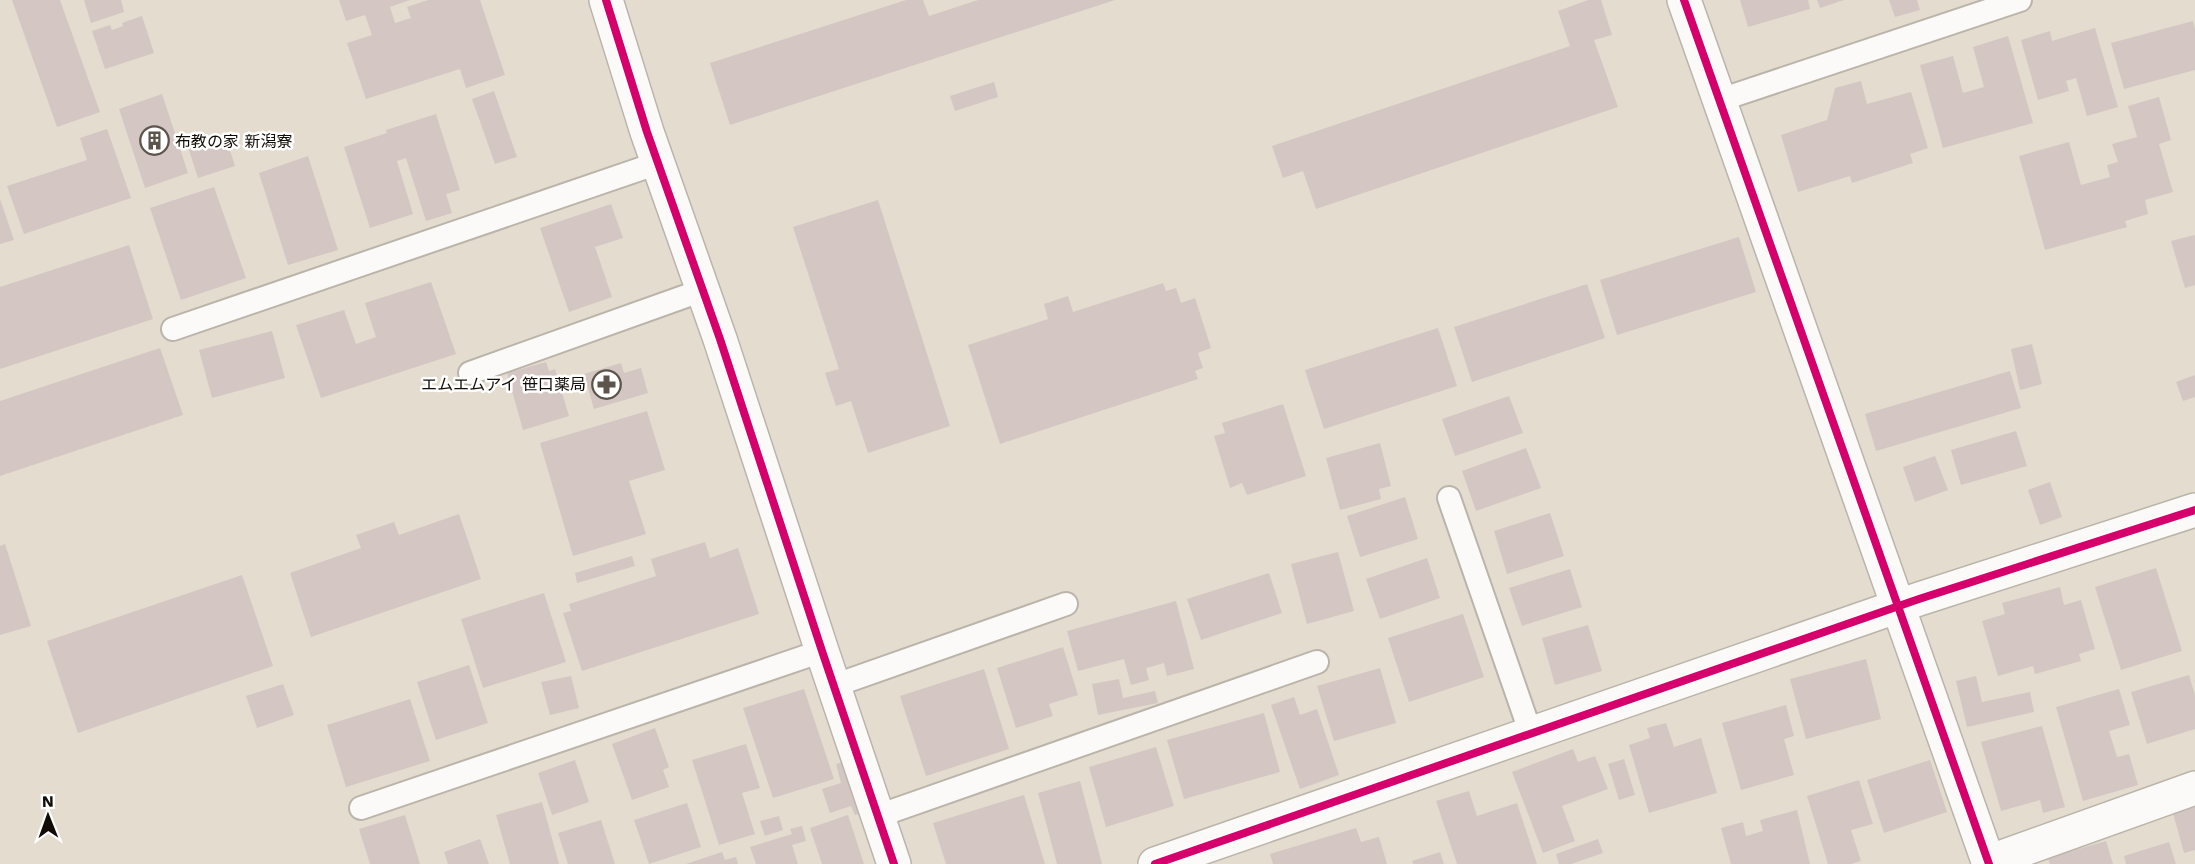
<svg xmlns="http://www.w3.org/2000/svg" width="2195" height="864" viewBox="0 0 2195 864" font-family="'Work Sans','Noto Sans JP',sans-serif">
<style>
.building{fill:#d4c7c3}
.lines{fill:none;stroke-linecap:round;stroke-linejoin:round}
.service-casing{stroke:#bab4aa;stroke-width:26}
.minor-casing{stroke:#bab4aa;stroke-width:36}
.service{stroke:#fbfaf8;stroke-width:22}
.minor{stroke:#fbfaf8;stroke-width:33}
.cycleway-casing{stroke:#fff;stroke-width:11}
.cycleway{stroke:#d6006c;stroke-width:8}
.labels{text-anchor:middle;stroke-width:5;stroke-linejoin:round;paint-order:stroke}
.poi-label{font-size:16px;fill:#110c05;stroke:#fff;text-anchor:start}
</style>
<rect width="100%" height="100%" fill="#e4dccf"/>
<!-- building -->
<g class="building">
<path d="M12 0H60L100 112 57 127Z"/>
<path d="M84 0H121L124 12 91 23Z"/>
<path d="M339 0H410L390 7 395 23 411 18 407 7 428 0H480L505 75 466 88 460 69 366 99 347 43 372 35 365 15 346 21Z"/>
<path d="M906 0H923L929 16 978 0H1115L730 125 710 63Z"/>
<path d="M1588 0H1601L1612 35 1594 40 1618 107 1316 209 1303 171 1283 178 1272 146 1570 46 1558 11Z"/>
<path d="M1740 0H1808L1810 9 1748 27Z"/>
<path d="M1817 0H1844L1820 8Z"/>
<path d="M1889 0H1917L1920 10 1895 17Z"/>
<path d="M142 16 154 53 105 69 92 31 110 25 112 30 123 26 122 23Z"/>
<path d="M2193 21 2195 29V70L2124 89 2111 43Z"/>
<path d="M2095 28 2118 107 2087 116 2076 78 2066 81 2069 91 2038 100 2021 40 2050 31 2052 41Z"/>
<path d="M2008 36 2033 123 1943 148 1920 65 1953 56 1963 93 1984 87 1973 47Z"/>
<path d="M1861 81 1867 104 1911 92 1928 148 1910 154 1913 163 1852 183 1850 176 1798 192 1781 135 1827 120 1835 88Z"/>
<path d="M994 82 998 97 955 111 950 96Z"/>
<path d="M494 91 517 157 495 164 472 99Z"/>
<path d="M162 94 188 173 145 188 119 109Z"/>
<path d="M2159 97 2171 140 2159 144 2173 192 2145 200 2148 214 2125 221 2127 227 2045 250 2019 156 2069 142 2081 185 2110 177 2107 165 2118 162 2112 144 2137 137 2128 106Z"/>
<path d="M436 114 460 190 446 194 452 213 426 221 406 158 397 161 413 214 370 228 344 147 387 133 386 130Z"/>
<path d="M107 129 131 198 24 234 7 186 87 160 80 138Z"/>
<path d="M225 135 235 166 198 178 186 141 203 136 205 142Z"/>
<path d="M308 156 338 250 288 265 259 173Z"/>
<path d="M214 187 246 278 181 300 150 208Z"/>
<path d="M0 199 14 240 0 244Z"/>
<path d="M878 200 950 426 868 453 851 401 836 406 825 373 839 369 793 227Z"/>
<path d="M611 204 623 238 595 247 612 297 569 312 540 228Z"/>
<path d="M2195 235V285L2185 288 2171 241Z"/>
<path d="M1739 237 1756 292 1617 335 1600 280Z"/>
<path d="M129 245 153 319 0 369V287Z"/>
<path d="M431 282 456 354 321 398 296 325 344 310 356 344 376 337 365 303Z"/>
<path d="M1163 283 1166 291 1176 288 1181 303 1195 298 1211 348 1198 353 1203 368 1195 371 1198 379 1000 444 968 345 1048 319 1044 304 1068 296 1073 312Z"/>
<path d="M1587 284 1605 338 1472 382 1454 327Z"/>
<path d="M1438 328 1457 386 1324 429 1305 370Z"/>
<path d="M272 331 285 378 212 398 199 350Z"/>
<path d="M2032 344 2042 384 2020 390 2011 349Z"/>
<path d="M160 348 183 415 0 476V401Z"/>
<path d="M546 362 549 371 555 369 569 416 523 430 507 373Z"/>
<path d="M621 363 624 373 641 368 648 393 594 409 584 374Z"/>
<path d="M2010 371 2021 408 1876 451 1865 414Z"/>
<path d="M2195 375V397L2183 401 2176 382Z"/>
<path d="M1509 396 1523 433 1455 456 1442 419Z"/>
<path d="M1283 404 1306 476 1247 495 1242 483 1230 488 1214 436 1225 433 1222 423Z"/>
<path d="M647 411 665 470 629 481 646 534 573 556 540 443Z"/>
<path d="M2016 431 2027 466 1961 485 1951 450Z"/>
<path d="M1380 443 1391 486 1379 489 1381 499 1340 510 1326 458Z"/>
<path d="M1526 448 1541 488 1476 511 1462 471Z"/>
<path d="M1935 456 1948 490 1915 502 1903 467Z"/>
<path d="M2050 482 2062 517 2040 525 2028 490Z"/>
<path d="M1405 497 1418 539 1360 557 1347 516Z"/>
<path d="M1550 513 1564 556 1507 574 1494 531Z"/>
<path d="M459 514 481 579 311 637 290 573 361 548 356 535 394 522 399 535Z"/>
<path d="M705 542 710 558 738 548 759 614 582 671 563 613 571 611 569 604 656 576 651 559Z"/>
<path d="M5 544 31 626 0 635V546Z"/>
<path d="M1338 552 1354 611 1307 624 1291 564Z"/>
<path d="M632 556 635 566 577 583 575 573Z"/>
<path d="M1427 558 1440 598 1380 619 1366 579Z"/>
<path d="M2156 568 2182 651 2121 670 2095 587Z"/>
<path d="M1570 569 1582 607 1522 626 1509 588Z"/>
<path d="M1269 573 1282 613 1201 640 1187 599Z"/>
<path d="M242 575 273 666 78 733 47 641Z"/>
<path d="M2060 587 2064 605 2081 600 2095 649 2079 654 2081 661 2035 674 2033 666 1998 676 1982 621 2005 614 2002 603Z"/>
<path d="M544 593 566 662 483 688 461 619Z"/>
<path d="M1176 601 1194 669 1167 676 1164 663 1146 668 1149 680 1131 685 1124 659 1078 671 1067 631Z"/>
<path d="M1463 614 1484 677 1409 702 1388 638Z"/>
<path d="M1588 625 1602 671 1555 685 1542 638Z"/>
<path d="M1063 647 1078 695 1049 704 1053 716 1016 728 997 668Z"/>
<path d="M1866 659 1881 719 1806 739 1790 679Z"/>
<path d="M469 665 488 723 436 740 417 682Z"/>
<path d="M1380 668 1396 723 1334 741 1317 686Z"/>
<path d="M984 669 1009 749 926 776 900 696Z"/>
<path d="M2189 675 2195 695V729L2147 744 2131 692Z"/>
<path d="M571 676 579 708 550 715 541 682Z"/>
<path d="M1976 676 1982 702 2030 692 2034 712 1967 727 1956 681Z"/>
<path d="M1119 679 1123 698 1155 691 1158 703 1098 715 1092 684Z"/>
<path d="M283 684 294 715 257 728 246 696Z"/>
<path d="M804 689 834 779 773 798 743 708Z"/>
<path d="M2119 689 2130 725 2109 731 2117 757 2129 754 2138 785 2083 801 2056 707Z"/>
<path d="M1294 697 1300 715 1317 709 1339 775 1300 789 1271 705Z"/>
<path d="M410 699 430 761 346 787 327 725Z"/>
<path d="M1786 705 1794 736 1784 739 1794 775 1741 790 1722 723Z"/>
<path d="M1264 713 1280 772 1184 799 1167 740Z"/>
<path d="M1666 723 1674 747 1701 738 1717 793 1649 813 1629 745 1650 738 1647 728Z"/>
<path d="M2042 726 2065 807 2043 813 2040 800 2001 811 1981 742Z"/>
<path d="M655 728 669 767 663 770 669 787 632 800 612 744Z"/>
<path d="M746 744 760 788 742 793 755 834 719 845 692 760Z"/>
<path d="M1156 747 1174 806 1106 827 1089 767Z"/>
<path d="M1573 749 1578 762 1595 756 1608 789 1562 806 1575 841 1543 853 1512 772Z"/>
<path d="M1624 759 1635 795 1619 800 1608 764Z"/>
<path d="M575 760 589 802 552 815 538 773Z"/>
<path d="M850 760 867 812 855 815 851 806 830 813 822 789 841 783 836 764Z"/>
<path d="M1930 760 1947 812 1884 833 1867 780Z"/>
<path d="M1859 780 1873 824 1851 830 1861 861 1851 864H1828L1807 796Z"/>
<path d="M1080 781 1102 864H1057L1038 793Z"/>
<path d="M1469 791 1477 816 1517 803 1537 864H1457L1436 801Z"/>
<path d="M1024 795 1045 864H946L933 823Z"/>
<path d="M542 802 559 864H510L496 815Z"/>
<path d="M687 803 701 847 649 864 634 820Z"/>
<path d="M2195 807V850L2184 853 2173 813Z"/>
<path d="M1797 810 1810 864H1731L1721 828 1743 822 1746 836 1763 831 1760 820Z"/>
<path d="M405 815 420 864H370L359 829Z"/>
<path d="M848 815 864 864H822L810 828Z"/>
<path d="M779 816 783 830 765 836 760 821Z"/>
<path d="M601 820 615 864H568L558 833Z"/>
<path d="M802 826 806 841 792 845 798 864H756L750 847 792 834 790 829Z"/>
<path d="M1356 828 1361 842 1379 837 1387 864H1273L1270 854Z"/>
<path d="M480 839 489 864H448L444 852Z"/>
<path d="M1598 839 1603 853 1571 864H1559L1556 854Z"/>
<path d="M2106 841 2113 864H2050L2048 858Z"/>
<path d="M2169 842 2176 864H2126L2124 856Z"/>
<path d="M722 852 725 860 736 857 738 864H686Z"/>
<path d="M1440 852 1444 864H1413L1412 861Z"/>
</g>
<g class="lines">
<defs>
<g id="service">
<path d="M1720 100 2020 0"/>
<path d="M173 329 658 163"/>
<path d="M470 373 703 290"/>
<path d="M1449 498 1531 734"/>
<path d="M833 686 1066 604"/>
<path d="M361 808 822 651"/>
<path d="M878 816 1317 662"/>
</g>
<g id="minor">
<path d="M606 0 647 132 720 339 822 651 894 864"/>
<path d="M1684 0 1989 864"/>
<path d="M1988 862 2195 788"/>
<path d="M1155 864 1919 599 2195 510"/>
</g>
</defs>
<!-- service casing -->
<use href="#service" class="service-casing"/>
<!-- minor casing -->
<use href="#minor" class="minor-casing"/>
<!-- service -->
<use href="#service" class="service"/>
<!-- minor -->
<use href="#minor" class="minor"/>
<defs>
<g id="cycleway">
<path d="M606 0 647 132 720 339 822 651 894 864"/>
<path d="M1684 0 1989 864"/>
<path d="M1155 864 1919 599 2195 510"/>
</g>
</defs>
<!-- cycleway casing -->
<use href="#cycleway" class="cycleway-casing"/>
<!-- cycleway -->
<use href="#cycleway" class="cycleway"/>
</g>
<!-- icons -->
<defs>
<symbol id="building-ring" viewBox="-11 -11 22 22"><circle r="9.5" fill="#fff" stroke="#5b554c" stroke-width="1.5"/><path d="M-4-6H4V6H1V3H-1V6H-4ZM-2.5-4.3h1.7v1.8h-1.7ZM.8-4.3h1.7v1.8H.8ZM-2.5-1h1.7V.8h-1.7ZM.8-1h1.7V.8H.8Z" fill="#5b554c"/></symbol>
<symbol id="pharmacy-ring" viewBox="-11 -11 22 22"><circle r="9.5" fill="#fff" stroke="#5b554c" stroke-width="1.5"/><path d="M-2-6h4v4h4v4h-4v4h-4v-4h-4v-4h4Z" fill="#5b554c"/></symbol>
</defs>
<g fill-rule="evenodd">
<use href="#building-ring" x="138" y="124" width="33" height="33"/>
<use href="#pharmacy-ring" x="590" y="368" width="33" height="33"/>
</g>
<g class="labels">
<!-- poi labels -->
<g class="poi-label">
<text x="175" y="147">布教の家 新潟寮</text>
<text x="586" y="390" text-anchor="end">エムエムアイ 笹口薬局</text>
</g>
</g>
<!-- north arrow -->
<g transform="translate(48 816) rotate(359)" stroke="#ffffff" stroke-width="4.5" paint-order="stroke">
<path d="M0-4.5L10 22L0 15L-10 22Z" fill="#110c05"/>
<text y="-9" font-size="16" font-weight="bold" text-anchor="middle" fill="#110c05">N</text>
</g>
</svg>
